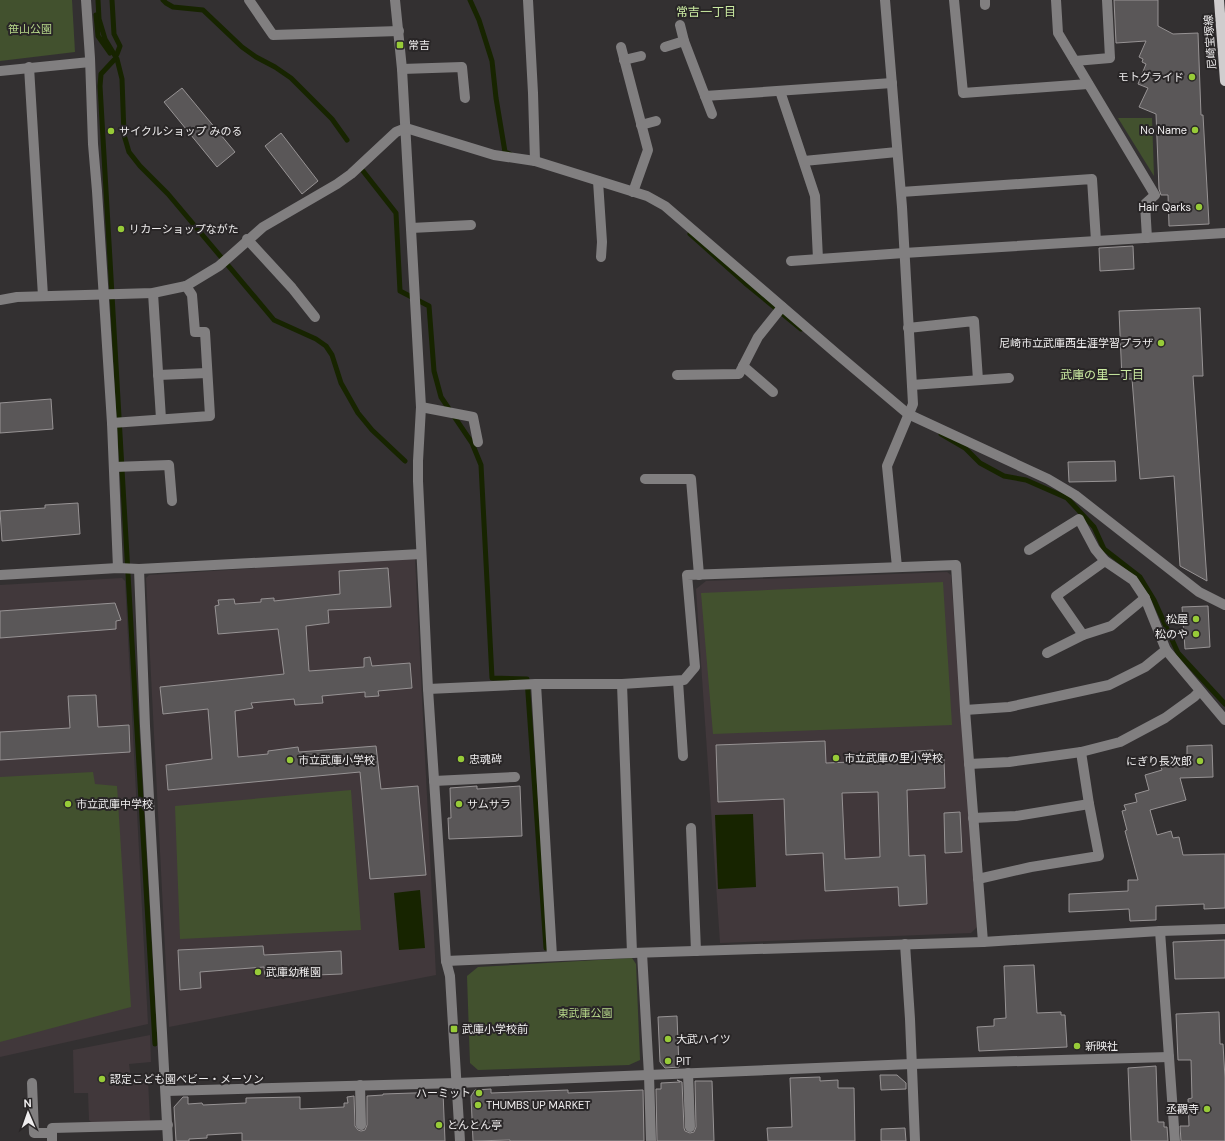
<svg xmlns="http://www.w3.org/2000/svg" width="1225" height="1141" viewBox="0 0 1225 1141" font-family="'DM Sans','Noto Sans JP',sans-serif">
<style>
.built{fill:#41383b}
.green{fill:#42512e}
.water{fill:#172400}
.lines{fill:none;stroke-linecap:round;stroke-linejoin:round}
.stream{stroke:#172400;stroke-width:5}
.building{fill:#5a5758;stroke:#979394;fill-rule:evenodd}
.minor{stroke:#817f80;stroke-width:10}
.major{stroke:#d0cdce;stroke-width:10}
.poi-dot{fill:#97cb38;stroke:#292627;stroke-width:1.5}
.labels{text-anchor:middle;stroke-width:4;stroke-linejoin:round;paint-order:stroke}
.park-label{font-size:11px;fill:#b5d689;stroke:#292627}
.street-label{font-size:11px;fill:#efedee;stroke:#292627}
.poi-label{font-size:11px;fill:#efedee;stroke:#292627;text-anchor:start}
.neighbourhood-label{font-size:12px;fill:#caeaa1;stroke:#292627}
</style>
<rect width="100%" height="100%" fill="#333031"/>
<!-- built -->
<g class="built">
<path d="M415 558 436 975 169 1027 146 578 149 575Z"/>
<path d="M947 572 951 575 977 927 971 933 720 943 696 589 706 581Z"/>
<path d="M122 578 125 581 148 1024 0 1057V585Z"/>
<path d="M150 1035 151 1062 129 1064 131 1079H148L150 1121 92 1123 89 1120 88 1093H74L73 1050Z"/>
</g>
<!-- green -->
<g class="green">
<path d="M0 0H72L75 52 0 61Z"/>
<path d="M1118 118H1152L1154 176Z"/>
<path d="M943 582 952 725 713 734 701 593Z"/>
<path d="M93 772 95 784 117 786 131 1007 0 1042V777Z"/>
<path d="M351 790 361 930 180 939 175 806Z"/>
<path d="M632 958 636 964 640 1060 629 1065 478 1070 470 1063 467 976 478 967Z"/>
</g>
<!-- water -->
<g class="water">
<path d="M753 814 756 887 718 889 715 815Z"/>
<path d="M420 890 425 948 399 950 394 893Z"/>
</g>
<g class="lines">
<!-- stream -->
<g class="stream">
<path d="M98 0 99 19 105 39 117 59 122 79 124 135 129 152 140 166 168 194 274 320 316 339 326 346 332 355 341 383 358 413 372 430 405 461"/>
<path d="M112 0 114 34 120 46 117 54"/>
<path d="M163 0 166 3 173 7 203 10 242 47 256 57 275 67 291 78 332 119 347 140"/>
<path d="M470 0 479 20 492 61 496 98 505 152 510 154"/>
<path d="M96 15 98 36 110 53"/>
<path d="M114 60 101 74 100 86 155 1044"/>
<path d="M363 171 396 213 400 291 429 306 434 371 441 397 472 443 481 465 492 678 527 679 546 948"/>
<path d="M690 234 745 283 801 329"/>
<path d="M941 434 965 448 980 463 1004 476 1026 480 1067 498 1094 527 1104 549 1140 577 1154 600 1178 653 1225 704"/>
</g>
</g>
<!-- building -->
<g class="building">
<path d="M1114 0H1158V26L1173 34 1198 33 1201 115H1203L1209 224 1169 226 1168 195H1161L1159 189 1156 114 1139 107 1148 88 1138 84 1146 64 1142 62 1143 59 1139 57 1146 41 1116 43Z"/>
<path d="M182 88 235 152 217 167 164 102Z"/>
<path d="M281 133 318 181 302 194 265 146Z"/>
<path d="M1133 246 1134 269 1100 271 1099 248Z"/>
<path d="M1200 308 1203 376H1193L1207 581 1180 566 1174 476 1140 479 1132 379H1122L1119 311Z"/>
<path d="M51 399 53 429 0 433V403Z"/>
<path d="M1115 461 1116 481 1069 482 1068 462Z"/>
<path d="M78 503 80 534 2 541 0 511 45 508V505Z"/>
<path d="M388 568 391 607 328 610 329 623 306 626 309 671 364 667V658L370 657 372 666 410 663 412 688 378 691 379 696 365 697V692L322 696 323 703 295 705 294 699 251 703 253 708 235 711 238 757 268 754V751L298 747 299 752 376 746 381 789 418 786 426 875 370 879 360 772 168 790 166 765 212 759 208 709 163 714 160 687 284 674 278 629 218 634 215 606 219 605 218 600 234 599 235 604 261 602V599L274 598V601L340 594 339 571Z"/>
<path d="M115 603 121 620 116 621V629L0 638V611Z"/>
<path d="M1208 606 1210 647 1185 649 1182 607Z"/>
<path d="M96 695 98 727 129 725 130 752 0 760V732L70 728 68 696Z"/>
<path d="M825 741 826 763 902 760V752L933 750V759H944L945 788 907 790 909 856 925 855 927 904 899 906 898 887 825 891 823 853 786 855 784 799 718 802 716 745ZM878 792 880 857 845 859 842 793Z"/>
<path d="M1212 745 1213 777 1180 778 1186 800 1150 810 1157 835 1171 831 1173 838 1179 837 1183 855 1225 854V908L1204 909V904L1156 906V920L1130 921 1129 909 1069 912V894L1128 891V880H1138L1125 831 1127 830 1122 811 1126 810 1124 805 1137 802 1135 794 1149 790 1145 775 1162 770 1161 767 1187 760V746Z"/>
<path d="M477 786V789L520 786 522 836 449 839 448 818H451L450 788Z"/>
<path d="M960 812 962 852 945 853 944 813Z"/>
<path d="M1225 940V978L1175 979 1173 942Z"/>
<path d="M263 946 264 955 341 951 342 974 265 977 264 967 200 972 201 988 180 990 178 950Z"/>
<path d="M1034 965 1037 1013 1061 1012V1015H1065L1067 1047 979 1051 977 1027 994 1026V1019L1006 1018 1004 966Z"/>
<path d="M1219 1012 1220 1044H1223L1225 1078V1141H1181L1180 1126H1189L1188 1099 1192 1098 1191 1060H1178L1176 1014Z"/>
<path d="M677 1016 679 1067 665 1068 660 1062 658 1017Z"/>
<path d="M1156 1066 1158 1122H1164V1127H1167L1168 1141H1131L1128 1068Z"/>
<path d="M880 1075H897L906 1083V1089L881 1090Z"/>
<path d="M820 1077V1081L838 1080V1088H854L855 1141H768L767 1128 792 1127 790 1078Z"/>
<path d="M677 1080 682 1082 684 1128 685 1131 690 1133 694 1132 696 1127 695 1081H712L714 1141H657L656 1089H661V1083L680 1082Z"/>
<path d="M491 1089V1093L568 1090V1093L643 1090 644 1141H510V1140L473 1141 471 1096 475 1090Z"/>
<path d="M443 1092 445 1141H242V1133L207 1135V1138L189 1139V1141H176L174 1107 183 1097H188V1104L202 1103 203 1105 246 1103V1098L300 1097V1109L344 1107V1103H348L347 1097 354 1096 355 1126 358 1130 361 1131 365 1130 367 1125V1096L383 1095V1094Z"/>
<path d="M905 1128 906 1141H881V1129Z"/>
</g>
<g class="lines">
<!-- minor -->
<g class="minor">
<path d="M86 0 90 58 93 144 97 191 112 423 118 568"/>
<path d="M249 0 273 35 399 31"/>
<path d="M395 0 402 69 421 407 418 461V481L428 689 446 961 450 976 460 1141"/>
<path d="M528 0 533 93 535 161"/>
<path d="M885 0 902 207 913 404 887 466 897 567"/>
<path d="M954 0 963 93 1088 84"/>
<path d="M985 0V5"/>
<path d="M1056 0 1058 33 1155 195 1145 204 1147 238"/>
<path d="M680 25 684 41 705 96 892 83"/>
<path d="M621 47 648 150 633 192"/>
<path d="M665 47 684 41"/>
<path d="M624 60 641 56"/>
<path d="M1075 61 1110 58 1107 0"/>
<path d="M29 67 43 296"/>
<path d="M402 69 462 67 465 98"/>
<path d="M0 71 90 62"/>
<path d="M780 91 815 196 818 259"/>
<path d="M705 96 712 114"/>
<path d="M641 125 656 121"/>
<path d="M804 161 897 152"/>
<path d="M598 181 602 242 601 257"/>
<path d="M901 192 1092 179 1096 241"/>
<path d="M411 228 471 225"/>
<path d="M247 239 292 288 315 317"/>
<path d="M791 261 904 253 1225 233"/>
<path d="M153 293 161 419"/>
<path d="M0 300 17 297 153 293 186 286 219 266 263 227 337 184 351 174 396 132 406 128 494 155 535 161 647 196 665 206 837 354 908 414 1048 479 1075 495 1199 592 1225 605"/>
<path d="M908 328 974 321 978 380"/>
<path d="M743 366 773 392"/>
<path d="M158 375 207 373"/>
<path d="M677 375 739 374 758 337 782 307"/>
<path d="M912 385 1009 378"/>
<path d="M421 407 473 417 478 442"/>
<path d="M112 423 210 416 205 332H195L192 295 186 286"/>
<path d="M114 467 169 465 172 501"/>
<path d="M645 479H691L699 575"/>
<path d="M1029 550 1079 519 1095 549 1105 561 1133 580 1145 598 1166 650 1225 720"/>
<path d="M139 569 145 726 168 1141"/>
<path d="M0 575 118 568 139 569 421 554"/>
<path d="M1083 635 1056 596 1105 561"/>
<path d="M1047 653 1083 635 1111 626 1145 598"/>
<path d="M678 681 683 756"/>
<path d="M536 684 552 956"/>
<path d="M622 684 684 680 695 667 687 575 956 565 965 710 983 942"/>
<path d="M428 689 536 684H622L632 953"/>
<path d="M965 710 1009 707 1109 685 1145 667 1166 650"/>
<path d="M969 764 1009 762 1081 752 1120 742 1165 718 1194 697 1200 691"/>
<path d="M434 781 515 777"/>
<path d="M973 818 1016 816 1089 804"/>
<path d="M691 828 696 951"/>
<path d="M978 879 1031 867 1099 856 1089 804 1081 752"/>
<path d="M1160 931 1175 1141"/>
<path d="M905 944 910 1019 915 1141"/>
<path d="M642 953 649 1075 651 1141"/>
<path d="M446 961 632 953 983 942 1160 931 1225 929"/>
<path d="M688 1073 690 1127"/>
<path d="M32 1083 34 1133H52"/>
<path d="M360 1085 361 1125"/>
<path d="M166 1091 457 1083 912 1064 1169 1057"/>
<path d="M52 1141V1128L168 1125"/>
</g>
<!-- major -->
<path class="major" d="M1219 0 1225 81"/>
</g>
<!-- markers -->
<g class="poi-dot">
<rect x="396" y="41" width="8" height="8" rx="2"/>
<circle cx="1192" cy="77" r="4"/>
<circle cx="1195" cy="130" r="4"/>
<circle cx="111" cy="131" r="4"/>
<circle cx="1199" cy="207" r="4"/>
<circle cx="121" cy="229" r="4"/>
<circle cx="1161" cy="343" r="4"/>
<circle cx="1196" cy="619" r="4"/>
<circle cx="1196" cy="634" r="4"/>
<circle cx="836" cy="758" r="4"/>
<circle cx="461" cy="759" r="4"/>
<circle cx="290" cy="760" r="4"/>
<circle cx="1200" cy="761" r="4"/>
<circle cx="68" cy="804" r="4"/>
<circle cx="459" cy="804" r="4"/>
<circle cx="258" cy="972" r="4"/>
<rect x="450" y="1025" width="8" height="8" rx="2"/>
<circle cx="668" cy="1039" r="4"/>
<circle cx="1077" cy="1046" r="4"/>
<circle cx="668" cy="1061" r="4"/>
<circle cx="102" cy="1079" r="4"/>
<circle cx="479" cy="1093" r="4"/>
<circle cx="478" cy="1105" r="4"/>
<circle cx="1207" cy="1109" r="4"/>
<circle cx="439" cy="1125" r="4"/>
</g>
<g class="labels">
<!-- park labels -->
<g class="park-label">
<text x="30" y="33">笹山公園</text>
<text x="585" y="1017">東武庫公園</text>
</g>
<!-- street labels -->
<g class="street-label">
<text transform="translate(1210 42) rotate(-94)" y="4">尼崎宝塚線</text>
</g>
<!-- poi labels -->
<g class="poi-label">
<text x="408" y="49">常吉</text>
<text x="1184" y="81" text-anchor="end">モトグライド</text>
<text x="1187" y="134" text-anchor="end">No Name</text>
<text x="119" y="135">サイクルショップ みのる</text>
<text x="1191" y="211" text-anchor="end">Hair Qarks</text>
<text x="129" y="233">リカーショップながた</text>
<text x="1153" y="347" text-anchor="end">尼崎市立武庫西生涯学習プラザ</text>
<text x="1188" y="623" text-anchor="end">松屋</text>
<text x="1188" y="638" text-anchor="end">松のや</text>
<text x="844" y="762">市立武庫の里小学校</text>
<text x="469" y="763">忠魂碑</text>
<text x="298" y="764">市立武庫小学校</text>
<text x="1192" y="765" text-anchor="end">にぎり長次郎</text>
<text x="76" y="808">市立武庫中学校</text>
<text x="467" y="808">サムサラ</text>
<text x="266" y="976">武庫幼稚園</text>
<text x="462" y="1033">武庫小学校前</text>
<text x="676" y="1043">大武ハイツ</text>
<text x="1085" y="1050">新映社</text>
<text x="676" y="1065">PIT</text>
<text x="110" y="1083">認定こども園ベビー・メーソン</text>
<text x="471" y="1097" text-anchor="end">ハーミット</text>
<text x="486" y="1109">THUMBS UP MARKET</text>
<text x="1199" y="1113" text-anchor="end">丞觀寺</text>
<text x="447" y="1129">とんとん亭</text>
</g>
<!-- neighbourhood labels -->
<g class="neighbourhood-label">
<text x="706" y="16">常吉一丁目</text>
<text x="1102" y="379">武庫の里一丁目</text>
</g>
</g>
<!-- north arrow -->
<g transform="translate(28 1113) rotate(358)" stroke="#292627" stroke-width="3" paint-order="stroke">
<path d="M0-3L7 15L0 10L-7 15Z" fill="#efedee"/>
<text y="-6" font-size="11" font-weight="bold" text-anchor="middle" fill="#efedee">N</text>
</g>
</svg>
